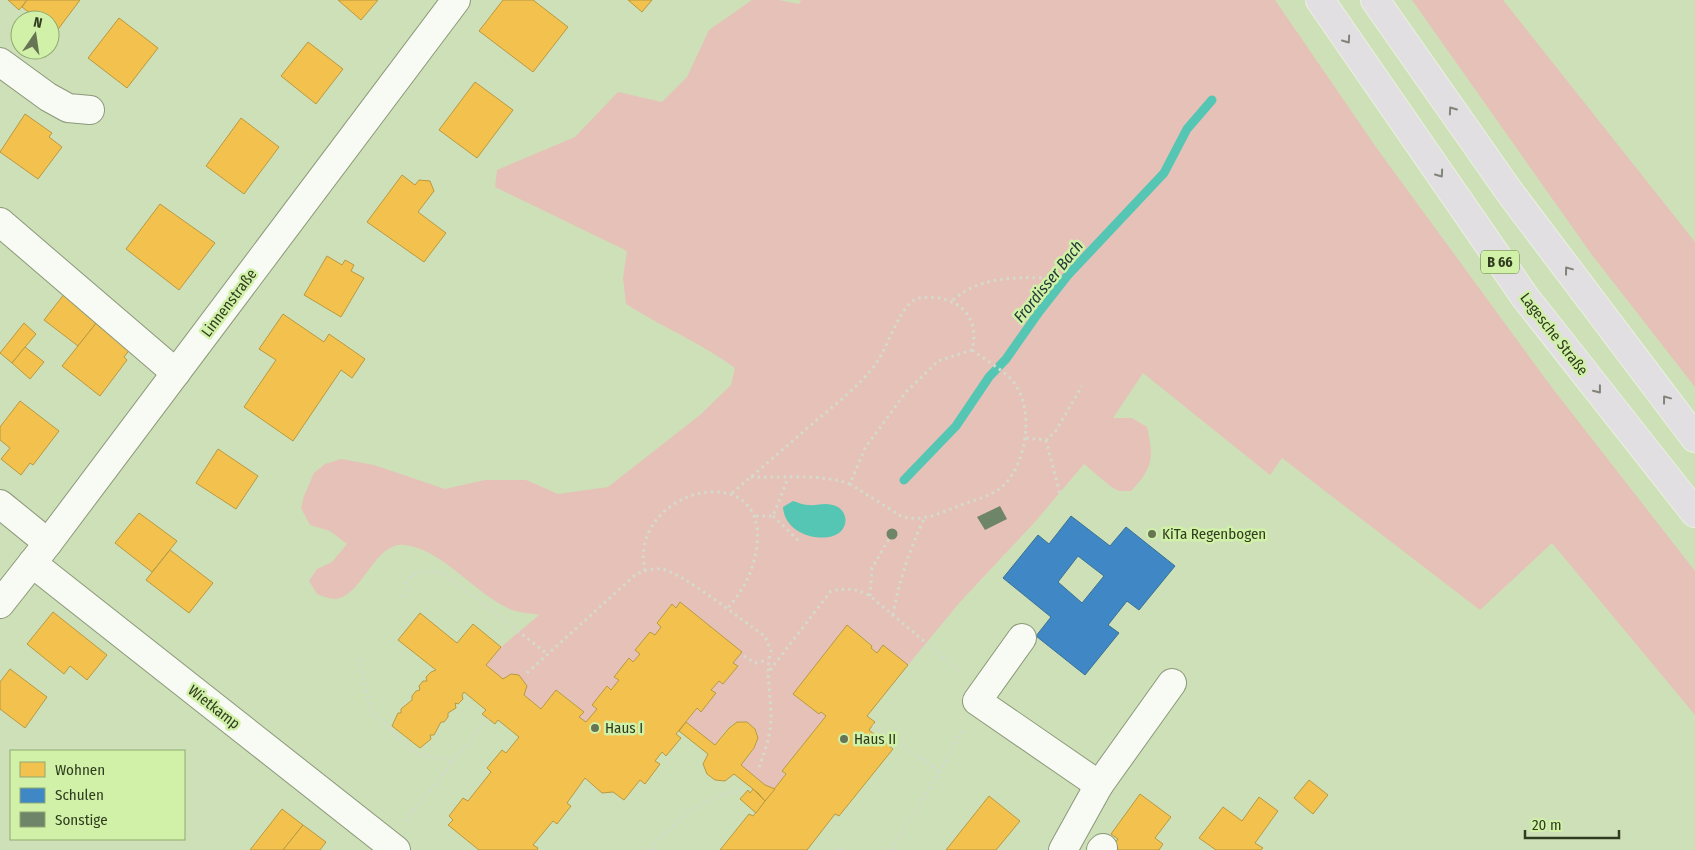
<svg xmlns="http://www.w3.org/2000/svg" width="1695" height="850" viewBox="0 0 1695 850" font-family="'Fira Sans Condensed',sans-serif">
<style>
.green{fill:#e6c1b7}
.water{fill:#54c6b3}
.homes{fill:#f2c14e;stroke:#b89940}
.schools{fill:#3f88c5;stroke:#3a7193;fill-rule:evenodd}
.lines{fill:none;stroke-linecap:round;stroke-linejoin:round}
.stream{stroke:#54c6b3;stroke-width:9}
.building{fill:#6f8569}
.minor-casing{stroke:#8b9879;stroke-width:30}
.highway-casing{stroke:#e9f1df;stroke-width:30}
.path{stroke:#d4dacc;stroke-width:3;stroke-dasharray:2.5 4;stroke-linecap:butt}
.minor{stroke:#f8faf4;stroke-width:28}
.highway{stroke:#e2dfe3;stroke-width:28}
.oneway{stroke:#808577}
.poi-dot{fill:#677555;stroke:#d0f1a7;stroke-width:2}
.labels{text-anchor:middle;stroke-width:5;stroke-linejoin:round;paint-order:stroke}
.shield{fill:#d0f1a7;stroke:#607248;stroke-width:1}
.shield-label{font-size:14px;font-weight:bold;fill:#303c1f}
.street-label{font-size:15px;fill:#303c1f;stroke:#d0f1a7}
.poi-label{font-size:15px;fill:#303c1f;stroke:#d0f1a7;text-anchor:start}
.water-label{font-size:16px;font-style:italic;fill:#1f3634;stroke:#d0f1a7}
</style>
<rect width="100%" height="100%" fill="#cee0b8"/>
<!-- green -->
<g class="green">
<path d="M752 0H779L799 4 801 0H1275L1378 150 1553 389 1695 571V715L1552 543 1480 610 1282 458 1270 475 1143 373 1113 418H1132L1147 427C1154 458 1153 468 1131 491H1119L1110 486 1084 464 1034 523 960 602 908 665 883 645 877 653 871 648 872 645 848 626 794 694 819 714 821 712 826 716 782 771 785 776 775 789 765 785 741 765C749 755 766 739 753 727 749 723 744 721 738 722 728 724 721 737 715 745L686 722 697 708 701 711 716 693 711 690 719 681 723 684 737 666 672 604 657 622 661 627 655 635 650 632 636 649 640 654 633 662 629 659 615 677 619 680 611 690 592 705 597 709 586 722 579 717 583 711 557 690 541 709 524 695 527 686 519 675 511 674 503 679 486 665 501 647 539 615C530 613 520 613 512 610 476 595 442 549 405 545 374 541 363 597 335 599 330 599 322 596 317 594L309 581 317 569 332 562 347 544 330 531 310 525 301 508 304 496 314 473 325 464 341 459 374 465 445 489 485 480H526L558 494 608 487 700 415 731 385 735 368C701 343 662 327 626 304L623 278 627 251 495 187 497 170 575 137 618 92 662 102 687 77 709 30Z"/>
<path d="M1412 0H1503L1695 242V387L1592 255Z"/>
</g>
<!-- water -->
<path class="water" d="M793 501C797 502 803 505 808 505 819 506 826 501 838 507 850 515 847 532 833 536 812 542 784 530 783 507Z"/>
<!-- homes -->
<g class="homes">
<path d="M8 0H27L19 10Z"/>
<path d="M27 0H80L56 32 50 28V20H39L22 7Z"/>
<path d="M338 0H378L361 20Z"/>
<path d="M503 0H533L568 27 533 72 479 31Z"/>
<path d="M628 0H652L642 12Z"/>
<path d="M119 18 158 48 127 88 88 58Z"/>
<path d="M308 42 343 69 316 104 281 76Z"/>
<path d="M475 82 513 110 477 158 439 130Z"/>
<path d="M25 114 52 133 49 137 62 147 38 179 0 152Z"/>
<path d="M241 118 279 147 244 194 206 166Z"/>
<path d="M402 175 415 185 419 180 430 181 434 191 418 212 446 233 424 262 367 222Z"/>
<path d="M160 204 215 243 179 290 126 249Z"/>
<path d="M327 256 342 265 345 260 354 265 351 271 364 278 341 317 304 295Z"/>
<path d="M65 293 97 322 78 346 44 320Z"/>
<path d="M283 314 324 342 329 334 365 359 352 378 341 370 293 441 244 407 276 360 259 349Z"/>
<path d="M97 322 131 348 124 357 127 360 100 396 62 366Z"/>
<path d="M24 323 36 334 12 363 0 353Z"/>
<path d="M25 347 44 362 30 379 12 363Z"/>
<path d="M20 401 59 431 33 465 30 463 21 475 1 459 10 448 0 440V427Z"/>
<path d="M218 449 258 476 236 509 196 483Z"/>
<path d="M139 513 177 541 152 572 115 543Z"/>
<path d="M170 550 213 583 189 613 146 580Z"/>
<path d="M680 602 742 652 733 663 738 666 723 684 719 681 711 690 716 693 701 712 697 708 676 734 681 738 666 756 662 752 655 761 660 764 645 784 640 780 624 800 613 792 602 793 585 778 567 803 571 806 557 824 553 821 533 845 538 848 537 850H479L448 825 453 820 449 816 463 798 468 801 491 772 487 768 502 750 506 753 519 737 498 720 495 724 482 714 486 710 464 692 462 695 463 699 458 704 455 703 456 708 448 713V717L444 722H441L434 735H430L431 739 420 748 392 726 398 713H401V709L412 700V696L416 691 420 690 419 686 423 681H427L426 677 431 672 436 670 398 640 420 613 457 643 473 624 501 647 486 665 503 679 511 674 519 675 527 686 524 695 541 709 556 690 584 712 579 717 586 722 597 709 592 705 607 686 611 690 619 680 614 677 629 658 633 662 640 654 635 650 650 632 655 635 661 627 657 623 672 604 676 608Z"/>
<path d="M53 612 107 655 87 680 70 666 64 674 27 644Z"/>
<path d="M847 625 872 646 871 648 877 653 883 645 908 665 867 716 875 722 869 730 893 749 839 816 835 814 807 850H720L749 814 753 816 786 774 782 771 826 716 821 712 819 714 793 694Z"/>
<path d="M10 669 47 697 25 728 0 709V682Z"/>
<path d="M686 722 715 745 729 728 737 722H747L755 729 758 738 754 748 741 765 765 785 775 789 765 801 758 793 734 774 725 781 715 780 707 774 703 764 708 754 679 731Z"/>
<path d="M1309 780 1328 795 1313 814 1294 798Z"/>
<path d="M753 789 765 801 756 813 740 799 748 790 750 793Z"/>
<path d="M1140 794 1171 817 1155 838 1163 844 1159 850H1110L1118 839 1111 834Z"/>
<path d="M989 796 1020 821 996 850H946Z"/>
<path d="M1259 797 1278 811 1255 843 1263 848 1261 850H1216L1199 838 1223 807 1242 821Z"/>
<path d="M282 809 303 825 283 850H250Z"/>
<path d="M303 825 326 842 320 850H283Z"/>
</g>
<!-- schools -->
<path class="schools" d="M1071 516 1110 546 1126 527 1175 566 1139 610 1127 601 1108 625 1119 633 1085 675 1036 636 1051 617 1003 578 1038 535 1049 544ZM1078 556 1104 576 1082 603 1058 582Z"/>
<g class="lines">
<!-- stream -->
<path class="stream" d="M904 480 956 426 989 377 1006 359 1039 312 1068 275 1164 173 1187 129 1212 100"/>
</g>
<!-- building -->
<g class="building">
<path d="M1000 506 1007 519 985 530 977 517Z"/>
<circle cx="892" cy="534" r="5.5"/>
</g>
<g class="lines">
<defs>
<g id="minor">
<path d="M0 62 48 97 68 108 90 110"/>
<path d="M0 222 176 373"/>
<path d="M0 504 48 543"/>
<path d="M32 563 396 850"/>
<path d="M0 604 48 543 456 0"/>
<path d="M1022 638 977 701 1099 785 1172 683"/>
<path d="M1063 850 1099 785"/>
<path d="M1101 850 1103 848"/>
</g>
<g id="highway">
<path d="M1320 0 1525 297 1695 513"/>
<path d="M1375 0 1511 194 1695 438"/>
</g>
</defs>
<!-- minor casing -->
<use href="#minor" class="minor-casing"/>
<!-- highway casing -->
<use href="#highway" class="highway-casing"/>
<!-- path -->
<g class="path">
<path d="M953 300C979 277 1015 277 1049 278"/>
<path d="M1026 438 1046 440 1055 432 1082 386"/>
<path d="M1046 440 1060 494"/>
<path d="M751 477C784 478 818 473 850 484"/>
<path d="M732 493C759 470 786 447 813 423 834 406 855 389 872 369 888 350 896 313 913 301 920 296 930 297 939 298 966 303 979 323 972 350L938 361 906 392 865 448 850 484 901 516C922 523 939 513 959 506 973 500 993 496 1004 485 1028 461 1036 403 1009 377 998 367 984 359 972 350"/>
<path d="M756 516H773L788 478"/>
<path d="M773 516 801 543"/>
<path d="M645 571C627 489 768 455 757 546 753 573 744 589 726 610"/>
<path d="M870 596 872 568 889 539"/>
<path d="M405 597 407 580C421 568 428 570 446 575L546 653"/>
<path d="M893 615C899 581 909 551 924 519"/>
<path d="M744 656 755 663 768 660"/>
<path d="M359 658 371 711 414 752 453 762"/>
<path d="M770 670 831 591C847 588 856 588 870 596L961 672"/>
<path d="M527 673 635 575C643 571 653 568 661 569 683 572 743 622 765 636L771 651C765 667 771 698 771 717 771 736 764 753 758 770"/>
<path d="M873 725 940 772"/>
<path d="M405 821 488 719"/>
<path d="M839 848 841 850"/>
<path d="M650 850C684 813 693 802 743 790"/>
<path d="M891 850 940 772 963 728"/>
</g>
<!-- minor -->
<use href="#minor" class="minor"/>
<!-- highway -->
<use href="#highway" class="highway"/>
</g>
<!-- one-way arrows -->
<defs><path id="oneway-chevron" d="M-2-3.5L2.5 0L-2 3.5" fill="none" stroke-width="1.6" stroke-linecap="round" stroke-linejoin="round" transform="scale(1.25)"/></defs>
<g class="oneway">
<use href="#oneway-chevron" transform="translate(1347 40) rotate(55)"/>
<use href="#oneway-chevron" transform="translate(1452 110) rotate(-125)"/>
<use href="#oneway-chevron" transform="translate(1440 174) rotate(55)"/>
<use href="#oneway-chevron" transform="translate(1568 270) rotate(-127)"/>
<use href="#oneway-chevron" transform="translate(1598 390) rotate(52)"/>
<use href="#oneway-chevron" transform="translate(1666 399) rotate(-127)"/>
</g>
<!-- markers -->
<g class="poi-dot">
<circle cx="1152" cy="534" r="5"/>
<circle cx="595" cy="728" r="5"/>
<circle cx="844" cy="739" r="5"/>
</g>
<g class="labels">
<!-- shield labels -->
<rect class="shield" x="1481" y="250.5" width="38" height="23" rx="4"/>
<g class="shield-label">
<text x="1500" y="267">B 66</text>
</g>
<!-- street labels -->
<g class="street-label">
<text transform="translate(229 303) rotate(-53)" y="5">Linnenstraße</text>
<text transform="translate(1554 334) rotate(52)" y="5">Lagesche Straße</text>
<text transform="translate(214 707) rotate(38)" y="5">Wietkamp</text>
</g>
<!-- poi labels -->
<g class="poi-label">
<text x="1162" y="539">KiTa Regenbogen</text>
<text x="605" y="733">Haus I</text>
<text x="854" y="744">Haus II</text>
</g>
<!-- water labels -->
<g class="water-label">
<text transform="translate(1048 281) rotate(-51)" y="6">Frordisser Bach</text>
</g>
</g>
<!-- legend -->
<rect x="10" y="750" width="175" height="90" fill="#d0f1a7" stroke="#90a971"/>
<rect x="20" y="762" width="25" height="15" fill="#f2c14e" stroke="#90a971"/>
<text x="55" y="775" font-size="15" fill="#303c1f">Wohnen</text>
<rect x="20" y="788" width="25" height="15" fill="#3f88c5" stroke="#90a971"/>
<text x="55" y="800" font-size="15" fill="#303c1f">Schulen</text>
<rect x="20" y="812" width="25" height="15" fill="#6f8569" stroke="#90a971"/>
<text x="55" y="825" font-size="15" fill="#303c1f">Sonstige</text>
<!-- north arrow -->
<g transform="translate(35 35) rotate(13)"><circle r="24" fill="#d0f1a7" stroke="#90a971"/>
<path d="M0-4L9 19L0 12L-9 19Z" fill="#677555"/>
<text y="-8" font-size="14" font-weight="bold" text-anchor="middle" fill="#303c1f">N</text>
</g>
<!-- scale -->
<path d="M1525 830v8h94v-8" fill="none" stroke="#303c1f" stroke-width="2.5"/>
<text x="1532" y="830" font-size="15" fill="#303c1f" stroke="#d0f1a7" stroke-width="4" paint-order="stroke">20 m</text>
</svg>
